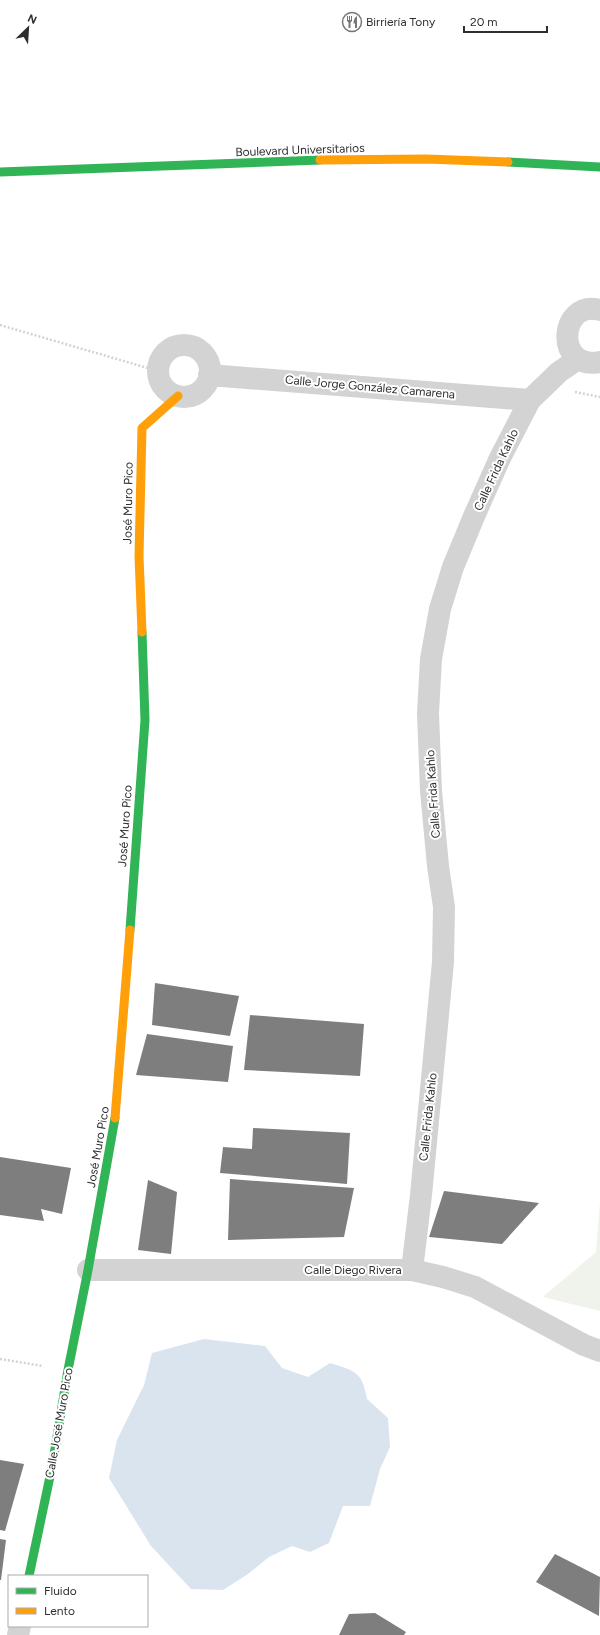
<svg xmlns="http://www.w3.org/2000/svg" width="600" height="1635" viewBox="0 0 600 1635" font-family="Figtree,sans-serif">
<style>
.green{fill:#eff3ec}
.water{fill:#dae4ef}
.building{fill:#7e7e7e}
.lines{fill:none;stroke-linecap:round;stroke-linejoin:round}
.path{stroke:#d3d3d3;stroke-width:2.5;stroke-dasharray:2 2;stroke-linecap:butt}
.street{stroke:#d3d3d3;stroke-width:22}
.fast{stroke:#30b455;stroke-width:9}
.slow{stroke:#ff9f0a;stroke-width:9}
.labels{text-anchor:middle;stroke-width:4;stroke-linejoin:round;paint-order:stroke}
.poi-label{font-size:12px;fill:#2e2e2e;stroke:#fff;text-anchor:start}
.street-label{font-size:12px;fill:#2e2e2e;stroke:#fff}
</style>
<rect width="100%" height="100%" fill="#fff"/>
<!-- green -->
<path class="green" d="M600 1202V1311L543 1297 596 1252Z"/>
<!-- water -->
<path class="water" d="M204 1339 265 1346 282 1368 308 1377 330 1363C356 1371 362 1372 367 1399L388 1418 390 1447 380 1469 370 1506H343L329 1543 310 1552 292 1546 269 1557 248 1574 223 1590 191 1589 151 1546 109 1478 117 1440 144 1385 152 1353Z"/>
<!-- building -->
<g class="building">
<path d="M155 983 239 996 230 1036 152 1025Z"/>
<path d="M250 1015 364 1024 360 1076 244 1070Z"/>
<path d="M147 1034 233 1046 228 1082 136 1075Z"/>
<path d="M253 1128 350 1133 347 1184 220 1173 223 1147 252 1149Z"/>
<path d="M0 1157 71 1168 62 1214 41 1209 44 1221 0 1215Z"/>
<path d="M230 1179 354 1188 344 1237 228 1240Z"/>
<path d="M148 1180 177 1192 171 1254 138 1250Z"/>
<path d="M444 1191 539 1203 502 1244 429 1237Z"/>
<path d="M0 1460 24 1464 5 1531 0 1530Z"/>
<path d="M0 1539 6 1540 1 1580H0Z"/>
<path d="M555 1554 600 1577 599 1616 536 1582Z"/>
<path d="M375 1613 406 1632 404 1635H339L349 1614Z"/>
</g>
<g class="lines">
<!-- path -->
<g class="path">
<path d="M0 325 158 371"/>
<path d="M575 392 600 397"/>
<path d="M0 1359 43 1366"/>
</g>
<!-- street -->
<g class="street">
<path d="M600 310C559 299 554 371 600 362"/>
<circle cx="184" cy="371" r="26"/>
<path d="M209 375 530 400"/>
<path d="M88 1270H412L443 1277 475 1287 584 1345 600 1351"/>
<path d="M412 1270 421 1195 443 962 444 907 438 866 431 791 428 713 431 659 440 609 453 567 475 514 500 458 530 400 559 372 578 359"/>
<path d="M18 1635 20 1626"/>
</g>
<!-- fast -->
<g class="fast">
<path d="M508 162 600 167"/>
<path d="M0 172 320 160"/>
<path d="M130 930 145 720 142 632"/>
<path d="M29 1576 52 1467 68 1370 88 1270 115 1118"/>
</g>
<!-- slow -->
<g class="slow">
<path d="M320 160 426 159 508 162"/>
<path d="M142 632 139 556 142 428 178 396"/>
<path d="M115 1118 130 930"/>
</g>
</g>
<!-- icons -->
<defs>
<symbol id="restaurant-ring" viewBox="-11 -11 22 22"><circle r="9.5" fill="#fff" stroke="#777" stroke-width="1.5"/><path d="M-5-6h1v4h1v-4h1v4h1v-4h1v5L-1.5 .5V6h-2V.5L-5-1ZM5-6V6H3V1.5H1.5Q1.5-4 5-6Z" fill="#777"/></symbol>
</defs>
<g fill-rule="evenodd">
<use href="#restaurant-ring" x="341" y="11" width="22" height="22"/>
</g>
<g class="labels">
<!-- poi labels -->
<g class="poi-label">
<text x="366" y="26">Birriería Tony</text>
</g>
<!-- street labels -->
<g class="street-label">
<text transform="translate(300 150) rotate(-2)" y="4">Boulevard Universitarios</text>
<text transform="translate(370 387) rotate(5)" y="4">Calle Jorge González Camarena</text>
<text transform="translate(496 470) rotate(-65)" y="4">Calle Frida Kahlo</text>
<text transform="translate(128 503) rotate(-89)" y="4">José Muro Pico</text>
<text transform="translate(433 794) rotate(-94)" y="4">Calle Frida Kahlo</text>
<text transform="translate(125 826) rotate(-86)" y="4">José Muro Pico</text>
<text transform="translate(428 1117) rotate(-84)" y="4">Calle Frida Kahlo</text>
<text transform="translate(98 1147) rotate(-80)" y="4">José Muro Pico</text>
<text x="353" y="1274">Calle Diego Rivera</text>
<text transform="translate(59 1423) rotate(-80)" y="4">Calle José Muro Pico</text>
</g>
</g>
<!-- legend -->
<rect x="8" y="1575" width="140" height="52" fill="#ffffff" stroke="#ababab"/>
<rect x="16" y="1588" width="20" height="6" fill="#30b455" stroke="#ababab"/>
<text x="44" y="1595" font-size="12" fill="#2e2e2e">Fluido</text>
<rect x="16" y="1608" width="20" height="6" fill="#ff9f0a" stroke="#ababab"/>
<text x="44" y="1615" font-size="12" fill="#2e2e2e">Lento</text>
<!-- north arrow -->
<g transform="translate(28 28) rotate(25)" stroke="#ffffff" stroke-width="3" paint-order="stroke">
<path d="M0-3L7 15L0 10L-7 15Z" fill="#2e2e2e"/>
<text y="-6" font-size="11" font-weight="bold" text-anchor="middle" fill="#2e2e2e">N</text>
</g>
<!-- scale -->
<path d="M464 26v6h83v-6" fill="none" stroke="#2e2e2e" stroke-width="2"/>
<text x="470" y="26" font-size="12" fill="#2e2e2e" stroke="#ffffff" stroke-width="3" paint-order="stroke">20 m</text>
</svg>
